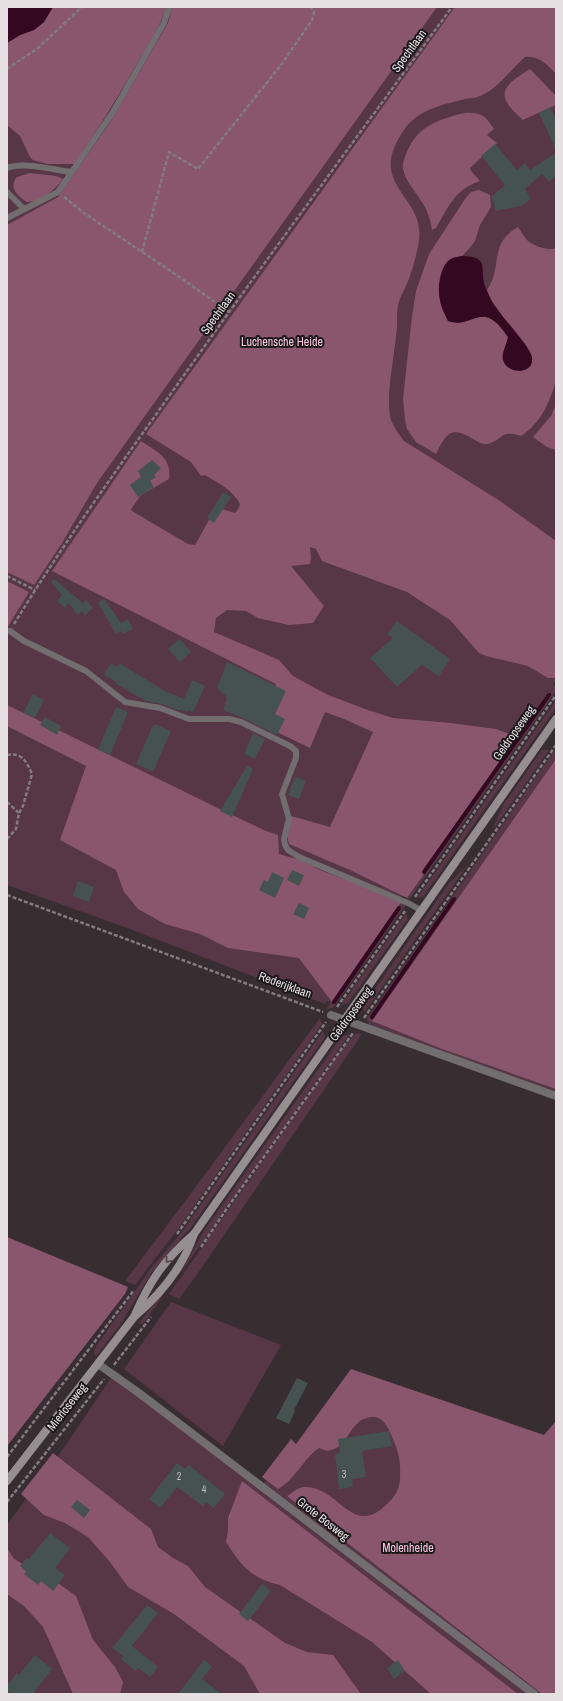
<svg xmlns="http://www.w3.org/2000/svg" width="563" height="1701" viewBox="0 0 563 1701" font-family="'Archivo Narrow',sans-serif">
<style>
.green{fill:#573645}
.forest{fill:#8a566e}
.water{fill:#340820}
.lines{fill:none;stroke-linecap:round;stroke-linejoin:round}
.stream{stroke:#340820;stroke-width:4}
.building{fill:#465250}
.path{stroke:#837b7e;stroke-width:2.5;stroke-dasharray:4 2;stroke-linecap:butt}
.lane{stroke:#726d6f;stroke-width:6}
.street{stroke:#726d6f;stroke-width:8}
.secondary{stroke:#968e91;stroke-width:8}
.oneway{stroke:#4d474a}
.labels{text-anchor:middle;stroke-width:4;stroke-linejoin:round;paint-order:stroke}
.number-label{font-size:10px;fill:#bebcbe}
.street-label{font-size:12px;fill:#e6e0e3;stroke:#1c181a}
.park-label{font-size:12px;fill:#fac8dd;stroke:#1c181a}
</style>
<rect width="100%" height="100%" fill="#382e32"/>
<!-- green -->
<g class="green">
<path d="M7 7H556V680L553 684 556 687V691L409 900 407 898 425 873 424 870 519 734 329 998 332 1002 401 902 405 906 333 1008 326 1009 331 1002 327 1001 325 1004 130 929 7 885Z"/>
<path d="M556 700V708L423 897 417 898Z"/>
<path d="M542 750H549L495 827 494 826 503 805Z"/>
<path d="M554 751 556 753V759L442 1049 556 1089V1093L368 1024 369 1022 366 1020Z"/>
<path d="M467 866 364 1013 363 1006 449 883Z"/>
<path d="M406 913 408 919 348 1003 341 1005Z"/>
<path d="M320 1018 322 1024 181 1225 135 1285 125 1281 186 1200Z"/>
<path d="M323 1031 325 1037 192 1226 152 1272 120 1325 97 1355 95 1356 94 1352 95 1348 151 1268 181 1233Z"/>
<path d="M356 1033 361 1034 358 1040 198 1273 179 1299 169 1294 339 1053Z"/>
<path d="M350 1034 187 1264 163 1295 144 1323 139 1324V1323L186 1263 205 1229 342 1036Z"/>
<path d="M171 1302 281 1345 223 1446 124 1369Z"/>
<path d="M115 1372 263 1484 371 1379 556 1694H7V1525L65 1446Z"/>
</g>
<!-- forest -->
<g class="forest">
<path d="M53 7H166C160 27 149 44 138 62 118 97 97 131 74 164H47L33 160 30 157 20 136 7 125V43L20 35 34 30 44 22Z"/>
<path d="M172 7H437L97 483 62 543 34 585 7 572V225L58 197 111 121 168 23Z"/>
<path d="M455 7H556V74C548 65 538 55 525 57 511 69 498 89 480 96 475 98 470 98 465 99 445 104 420 109 406 127 363 186 425 194 419 240 417 254 413 268 408 281 405 289 399 298 398 306 396 316 398 326 396 336 394 359 385 399 391 420 394 428 399 434 404 441L500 501 556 541V678H548L528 666 486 656 479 653 450 620 424 603 407 592 322 561 316 549 310 547 311 558 310 564 291 566 324 606 313 623 289 625 258 618 246 611 227 610 216 618 214 632 279 660 293 676 328 695 368 710 393 718 451 723 496 729 510 734H519L424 869 425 873 407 898 350 870 289 844 287 835 291 816 330 827 373 732 344 719 325 712 310 748 258 723 276 684 52 571 141 441C157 452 172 457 169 479L141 495 131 509 132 511 188 544 195 545 217 506 222 509 235 513 238 509 240 504C233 490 218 483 205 475L201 476 191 462 146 434Z"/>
<path d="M530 69 555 95 556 105 523 120C494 95 501 87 530 69Z"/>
<path d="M464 113C480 112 485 115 494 129L487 135 497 143 470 168 471 171 480 181C454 190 449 206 436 228L432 230C431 223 429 216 426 209 420 196 406 184 403 169 402 164 404 159 406 154 417 126 437 120 464 113Z"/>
<path d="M30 173 56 176 63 179C56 189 40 202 27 202 18 197 8 187 17 177Z"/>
<path d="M479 190 490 195 491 207 480 225 475 241 468 250 462 256 452 258C435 278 436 297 448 321 473 330 481 297 508 337L503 358 522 371 501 314 492 301 487 290C503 267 488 244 518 227 521 231 524 237 528 241 534 246 548 251 556 248V380C550 402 541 423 521 436 499 429 503 441 487 444 482 445 479 442 475 440 452 426 447 431 436 454L416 442 407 429 405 420 403 399 412 316 416 291 429 254 465 199 471 192Z"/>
<path d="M556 404V450L547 447 533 437 551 416Z"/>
<path d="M7 581 29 592 7 628Z"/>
<path d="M7 705 224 811 266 831 278 835 279 854 300 860 320 870 402 901 332 1002 299 958 228 948 200 934 165 924 138 909 124 892 116 870 60 840 86 766 7 726Z"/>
<path d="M556 759V1089L442 1049 372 1021Z"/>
<path d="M7 1237 128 1287 125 1294 7 1446Z"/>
<path d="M351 1369 544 1435 556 1421V1694H542L287 1496C293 1492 299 1486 306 1487 339 1487 352 1538 386 1505 395 1497 400 1489 400 1477 401 1456 397 1448 389 1430 386 1424 381 1417 374 1417 354 1416 351 1437 338 1447 335 1449 331 1450 327 1451L319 1448C303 1459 296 1479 278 1489L262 1477 291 1439 296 1444Z"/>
<path d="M53 1453 151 1529 158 1547 173 1558 188 1566 205 1587 285 1643 307 1652 333 1655 361 1694H260L244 1666 174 1614 128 1587 110 1562 88 1537 65 1523 44 1515 21 1494Z"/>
<path d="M242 1481 518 1694H431L372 1642 280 1585C250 1578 242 1566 226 1542L228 1531V1518Z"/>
<path d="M7 1548 14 1559 58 1583 76 1596 93 1640 115 1667 123 1682 120 1694H73L43 1627 24 1606 7 1594Z"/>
</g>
<!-- water -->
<g class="water">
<path d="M7 7H53L44 22 34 30 20 35 7 43Z"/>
<path d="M462 256C491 257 479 268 485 286 487 291 489 296 491 300 499 315 529 344 532 357 535 375 507 375 503 360 501 353 507 344 508 337 482 297 473 330 448 321 445 314 441 308 440 300 437 289 440 262 453 258 455 257 459 257 462 256Z"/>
</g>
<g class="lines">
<!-- stream -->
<g class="stream">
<path d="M424 872 549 695"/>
<path d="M334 1002 399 908"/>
<path d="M372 1017 454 899"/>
</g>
</g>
<!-- building -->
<g class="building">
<path d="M550 107 556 119V150L539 113Z"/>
<path d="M495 144 517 170 525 163 530 170 556 153V176L549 182 542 174 525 189 531 199 521 206 495 211 494 204 491 197 505 185 481 156Z"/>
<path d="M152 460 161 468 154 475 156 477 150 481 154 487 138 497 130 485 141 477 138 471Z"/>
<path d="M223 492 231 497 214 523 207 518Z"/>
<path d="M54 579 83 603 86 600 93 608 85 615 82 611 78 615 68 603 65 608 57 601 62 595 51 582Z"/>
<path d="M104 599 121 623 128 619 133 629 123 634 121 631 116 634 98 603Z"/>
<path d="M397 621 450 659 439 676 422 665 397 687 370 658 393 638 387 634Z"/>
<path d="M180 639 191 652 180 662 168 649Z"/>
<path d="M227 662 286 691 275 714 285 719 277 735 243 718 223 710 227 699 226 696 217 688Z"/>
<path d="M111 663 117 667 119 663 165 691 184 699 192 680 205 686 193 712 188 710 187 712 180 709V711L162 704 146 701 116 684V682L104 675Z"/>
<path d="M33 694 44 700 35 718 23 713Z"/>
<path d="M116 707 128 712 110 755 98 750Z"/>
<path d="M45 717 61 726 57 735 40 725Z"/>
<path d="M153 725H157L171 731 153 772 136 764Z"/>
<path d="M253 733 265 739 255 759 244 754Z"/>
<path d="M247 766 253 769 232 817 220 811Z"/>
<path d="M295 777 306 781 299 799 288 795Z"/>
<path d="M292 870 304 875 299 886 287 880Z"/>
<path d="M272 872 284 878 275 898 259 890 264 880 268 882Z"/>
<path d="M78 881 94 887 89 902 73 896Z"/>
<path d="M299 903 309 908 304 919 293 914Z"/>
<path d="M297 1378 308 1383 294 1410 295 1411 289 1424 276 1418Z"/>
<path d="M389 1431 392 1446 362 1451 366 1477 352 1479 353 1487 339 1489 335 1454 340 1453 338 1439Z"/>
<path d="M177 1463 185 1469 189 1465 225 1494 214 1508 206 1502 203 1506 177 1487 160 1508 149 1499Z"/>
<path d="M77 1500 90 1510 84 1518 71 1507Z"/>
<path d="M50 1533 70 1548 55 1568 65 1575 53 1591 41 1581 38 1585 24 1574 26 1571 20 1566 27 1558 29 1559Z"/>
<path d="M262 1584 271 1591 248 1621 239 1614Z"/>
<path d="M147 1605 158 1613 132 1646 158 1667 150 1677 138 1668 136 1671 121 1659 123 1656 112 1648Z"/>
<path d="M35 1655 52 1669 33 1694H11L7 1691V1686L17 1673 19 1675Z"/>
<path d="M204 1660 212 1666 202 1679 222 1694H178Z"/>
<path d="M398 1660 405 1671 394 1679 387 1668Z"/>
</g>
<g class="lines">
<!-- path -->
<g class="path">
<path d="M7 69 38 48 82 7"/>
<path d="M64 197 84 213 181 278 229 312"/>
<path d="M142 252 169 152 198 169 281 65 312 20 314 13 311 7"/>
<path d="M7 576 35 590"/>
<path d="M14 624C64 542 121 464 177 385 267 258 360 133 452 7"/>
<path d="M7 755C22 752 27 762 32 774L23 806 19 813 16 829 7 839"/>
<path d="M7 802 19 813"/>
<path d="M7 895 323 1012"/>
<path d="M415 897 556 695"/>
<path d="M337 1007 405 911"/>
<path d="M364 1018 556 745"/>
<path d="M177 1234 326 1022"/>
<path d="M201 1247 230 1204 353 1033"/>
<path d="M114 1365 151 1317"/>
<path d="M7 1457 134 1290"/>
<path d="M7 1502 104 1379"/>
</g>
<!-- lane -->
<g class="lane">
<path d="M7 168C23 161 54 170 72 172"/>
<path d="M7 192 24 209"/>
<path d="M7 218 58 192 113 112 164 23 169 7"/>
<path d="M10 631 24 641 86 671 125 702 160 708 189 719H229L241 722 290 746 296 751V758L282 794 289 819 284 839 285 845 288 850 299 857 410 904 422 911"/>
</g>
<!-- street -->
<g class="street">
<path d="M331 1015 556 1096"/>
<path d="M98 1364 139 1393 534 1694"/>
</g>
<!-- secondary -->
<g class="secondary">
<path d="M134 1317C150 1280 164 1260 194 1234L556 719"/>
<path d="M7 1481 134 1317C161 1294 183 1267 194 1234"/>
</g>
</g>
<!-- one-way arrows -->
<defs><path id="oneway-chevron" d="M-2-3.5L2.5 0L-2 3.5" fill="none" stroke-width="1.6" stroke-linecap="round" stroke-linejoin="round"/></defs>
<use class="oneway" href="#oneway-chevron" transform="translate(168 1260) rotate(131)"/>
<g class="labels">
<!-- number labels -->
<g class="number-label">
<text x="344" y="1478">3</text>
<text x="179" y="1480">2</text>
<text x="204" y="1493">4</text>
</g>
<!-- street labels -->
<g class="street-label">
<text transform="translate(409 51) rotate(-54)" y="4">Spechtlaan</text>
<text transform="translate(218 313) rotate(-54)" y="4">Spechtlaan</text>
<text transform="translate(514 733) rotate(-55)" y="4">Geldropseweg</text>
<text transform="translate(285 985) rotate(20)" y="4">Rederijklaan</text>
<text transform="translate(351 1014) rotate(-54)" y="4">Geldropseweg</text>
<text transform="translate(67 1407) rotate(-52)" y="4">Mierloseweg</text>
<text transform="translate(323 1519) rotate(38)" y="4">Grote Bosweg</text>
</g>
<!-- park labels -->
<g class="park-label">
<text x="282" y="346">Luchensche Heide</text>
<text x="408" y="1552">Molenheide</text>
</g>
</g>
<!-- border -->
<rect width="563" height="1701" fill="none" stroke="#e6e0e3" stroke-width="16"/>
</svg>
